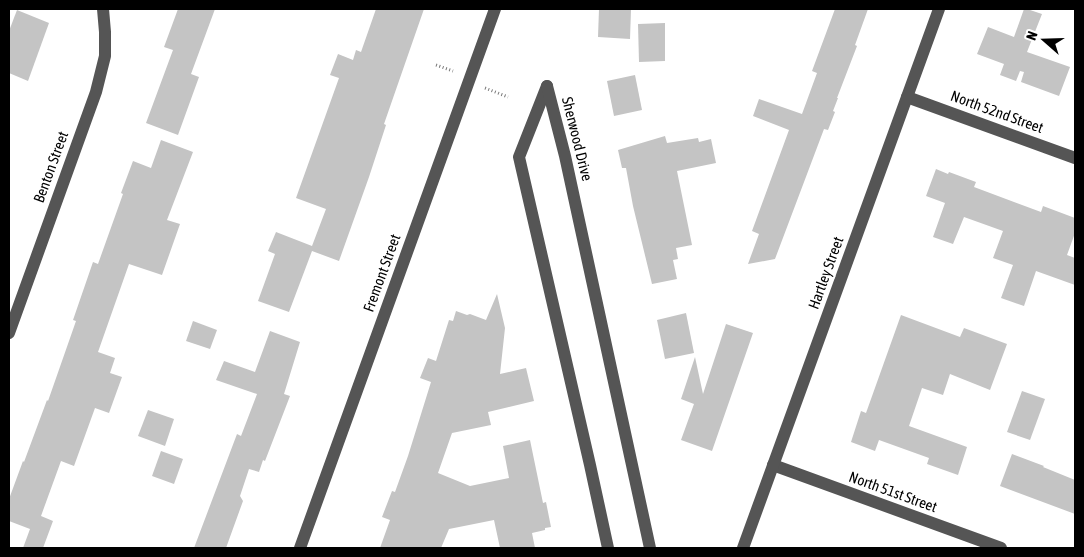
<svg xmlns="http://www.w3.org/2000/svg" width="1084" height="557" viewBox="0 0 1084 557" font-family="'Asap Condensed',sans-serif">
<style>
.building{fill:#c4c4c4}
.lines{fill:none;stroke-linecap:round;stroke-linejoin:round}
.path{stroke:#777;stroke-width:3;stroke-dasharray:1 2.5;stroke-linecap:butt}
.minor{stroke:#555;stroke-width:12}
.labels{text-anchor:middle;stroke-width:4;stroke-linejoin:round;paint-order:stroke}
.street-label{font-size:15px;fill:#000;stroke:#fff}
</style>
<rect width="100%" height="100%" fill="#fff"/>
<!-- building -->
<g class="building">
<path d="M178 9H215L191 74 199 77 178 135 146 123 173 50 164 47Z"/>
<path d="M376 9H424L384 124 386 125 369 177 339 261 312 251 289 312 258 301 275 254 268 251 276 232 312 246 326 209 296 198 339 78 330 75 338 54 353 60 356 50 361 52Z"/>
<path d="M599 9H631L630 39 598 37Z"/>
<path d="M835 9H868L855 45 857 46 837 98H838L833 111 835 112 828 130 824 129 775 259 748 264 759 234 752 231 789 130 753 116 759 99 802 114 817 73 812 71Z"/>
<path d="M1024 9H1027L1042 14 1027 52 1070 67 1059 96 1021 82 1024 72 1020 71 1016 81 1000 75 1004 64 977 54 988 27 1014 37Z"/>
<path d="M17 10 49 23 28 81 9 73V31Z"/>
<path d="M665 23V61L639 62 638 24Z"/>
<path d="M635 75 642 110 614 116 607 81Z"/>
<path d="M665 136 667 143 698 138 699 142 711 139 716 163 677 171 692 245 676 248 678 259 673 260 677 279 652 284 633 206 626 168H622L618 150Z"/>
<path d="M161 140 193 152 167 220 180 224 162 275 129 264 98 352 115 358 110 373 122 377 109 413 95 408 74 466 61 461 41 516 53 521 43 548H23L30 529 9 521V499L23 461 24 462 47 400 48 401 76 321 73 320 93 262 98 264 123 194 121 193 133 161 151 168Z"/>
<path d="M936 169 948 174 949 172 976 182 974 187 1041 212 1043 206 1075 218V233L1067 255 1075 258V285L1036 271 1024 306 1001 298 1013 265 993 258 1003 231 964 217 953 244 933 237 945 203 926 196Z"/>
<path d="M497 294 505 328 500 374 526 368 534 401 488 412 491 425 452 433 438 473 470 486 509 478 503 446 530 440 543 503 546 502 551 527 545 528V530L532 533 535 548H500L494 520 449 529 441 548H380L390 520 382 517 392 491 395 492 408 456 431 382 420 378 428 358 436 361 449 320 453 321 456 311 467 315 470 314 486 320Z"/>
<path d="M686 313 694 353 665 359 657 320Z"/>
<path d="M901 315 960 337 964 328 1007 344 990 390 950 374 943 395 922 388 909 426 967 447 958 475 927 464 929 458 879 440 875 451 851 442 861 411 866 413Z"/>
<path d="M193 321 217 330 210 349 186 341Z"/>
<path d="M726 324 753 333 712 451 681 440 694 404 681 399 695 357 703 394Z"/>
<path d="M270 331 300 342 284 394 290 396 265 461 263 460 259 472 249 469 240 496 243 501 226 548H194L237 434 241 436 257 394 216 380 224 361 255 372Z"/>
<path d="M1022 391 1045 399 1030 440 1007 432Z"/>
<path d="M148 410 174 419 165 446 138 436Z"/>
<path d="M161 451 183 459 174 484 152 476Z"/>
<path d="M1012 454 1044 466 1043 467 1075 480V514L1000 486Z"/>
</g>
<g class="lines">
<!-- path -->
<g class="path">
<path d="M436 65 453 71"/>
<path d="M485 88 508 97"/>
</g>
<!-- minor -->
<g class="minor">
<path d="M547 86 519 157 590 465 608 548"/>
<path d="M547 86 565 156 650 548"/>
<path d="M907 97 1075 158"/>
<path d="M9 333 96 92 105 56V32L103 9"/>
<path d="M773 465 1001 548"/>
<path d="M300 548 495 9"/>
<path d="M743 548 939 9"/>
</g>
</g>
<g class="labels">
<!-- street labels -->
<g class="street-label">
<text transform="translate(997 112) rotate(20)" y="5">North 52nd Street</text>
<text transform="translate(577 139) rotate(76)" y="5">Sherwood Drive</text>
<text transform="translate(51 167) rotate(-70)" y="5">Benton Street</text>
<text transform="translate(382 273) rotate(-70)" y="5">Fremont Street</text>
<text transform="translate(826 273) rotate(-70)" y="5">Hartley Street</text>
<text transform="translate(893 492) rotate(20)" y="5">North 51st Street</text>
</g>
</g>
<!-- border -->
<rect width="1084" height="557" fill="none" stroke="#000000" stroke-width="20"/>
<!-- north arrow -->
<g transform="translate(1044 40) rotate(290)" stroke="#ffffff" stroke-width="4" paint-order="stroke">
<path d="M0-4L9 19L0 12L-9 19Z" fill="#000000"/>
<text y="-8" font-size="14" font-weight="bold" text-anchor="middle" fill="#000000">N</text>
</g>
</svg>
